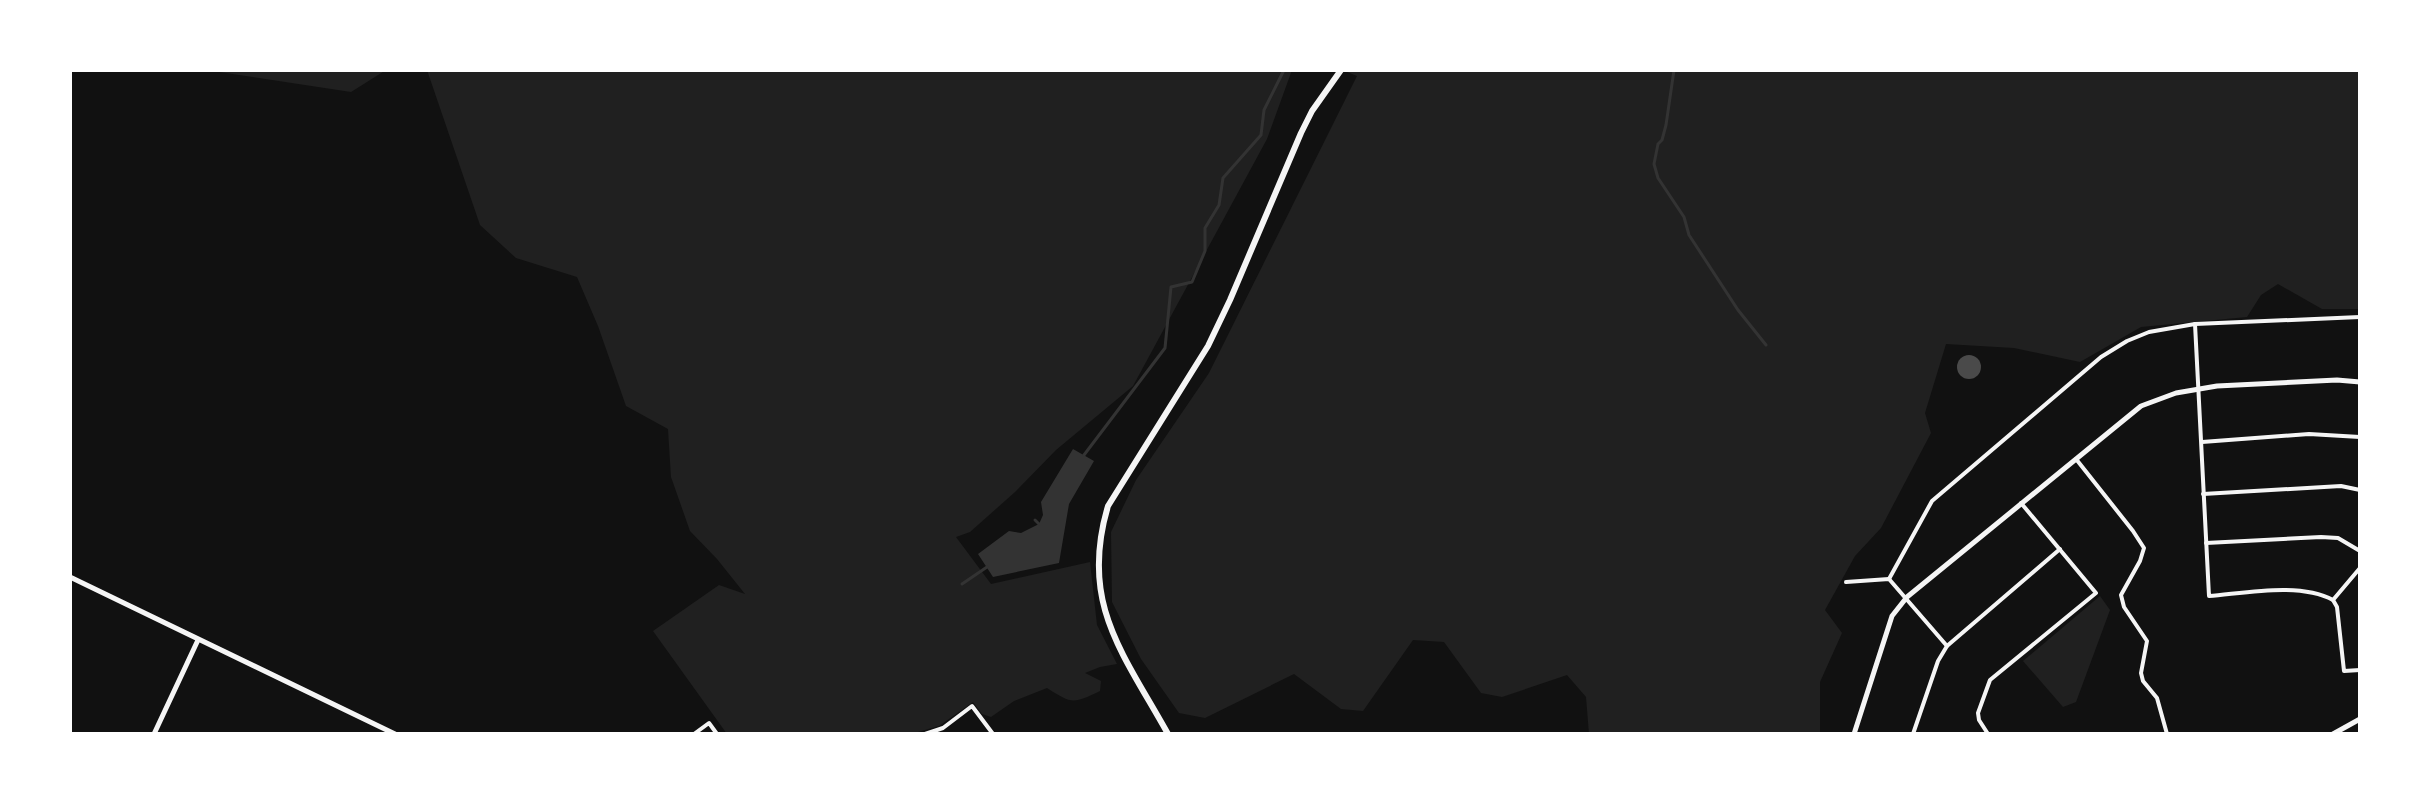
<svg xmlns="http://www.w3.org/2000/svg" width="2430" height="804" viewBox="0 0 2430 804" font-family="'Open Sans',sans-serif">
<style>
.green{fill:#202020}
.water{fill:#333}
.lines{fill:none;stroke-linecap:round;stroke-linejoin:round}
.stream{stroke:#333;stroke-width:3}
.building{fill:#4a4a4a}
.minor{stroke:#f5f5f5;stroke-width:4}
.tertiary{stroke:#f5f5f5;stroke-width:5}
.primary{stroke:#f5f5f5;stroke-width:6}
</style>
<rect width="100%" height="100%" fill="#111"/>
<!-- green -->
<g class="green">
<path d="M206 70H386L351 92Z"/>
<path d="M427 70H1292L1267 139 1133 386 1056 450 1015 492 970 532 956 537 991 584 1090 562 1097 625 1117 664 1100 667 1085 673 1101 681 1100 691C1073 704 1072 704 1047 688L1014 701 991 717 982 714 973 702 939 726 911 734H727L653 631 719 585 745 594 717 559 690 531 671 477 668 429 626 406 598 326 577 277 516 258 480 225Z"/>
<path d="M1342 70H2360V309H2322L2278 284 2261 295 2247 317 2141 327 2080 362 2014 348 1946 344 1925 413 1931 433 1881 528 1855 556 1825 610 1842 633 1820 682V734H1589L1586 697 1567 675 1502 697 1481 693 1444 642 1413 640 1363 711 1341 709 1294 674 1205 718 1179 713 1141 659 1112 602 1111 532 1136 480 1209 373 1357 76Z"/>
<path d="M2100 596 2110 610 2076 702 2063 707 2023 661Z"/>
</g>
<!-- water -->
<path class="water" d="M1073 449 1094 461 1069 504 1059 563 993 577 978 554 1009 531 1021 533 1039 524 1043 515 1041 502Z"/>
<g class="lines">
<!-- stream -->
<g class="stream">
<path d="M1674 70 1666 125 1662 140 1658 144 1654 164 1658 178 1684 217 1689 235 1738 310 1766 345"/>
<path d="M1084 455 1165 348 1171 287 1192 282 1205 251V228L1219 205 1223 178 1261 135 1264 110 1284 70"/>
<path d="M1035 520 1039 524"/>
<path d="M962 584 987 567"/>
</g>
</g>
<!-- building -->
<circle class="building" cx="1969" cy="367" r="12"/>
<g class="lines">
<!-- minor -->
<g class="minor">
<path d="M2195 324 2209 596C2246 593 2300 582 2333 600"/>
<path d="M2202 442 2309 434 2360 437"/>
<path d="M2076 459 2133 531 2144 548 2140 561 2121 595 2124 607 2147 641 2141 673 2143 681 2157 698 2167 734"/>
<path d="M2203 494 2341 486 2360 490"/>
<path d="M2206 543 2321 537 2338 538 2360 551"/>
<path d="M2360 568 2333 600 2337 607 2344 671 2360 670"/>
<path d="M1889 579 1932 501 2101 357 2127 341 2149 332 2195 324 2360 317"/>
<path d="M1846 582 1889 579 1947 646"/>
<path d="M694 734 709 723 717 734"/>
<path d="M925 734 943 728 972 706 993 734"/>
<path d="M1913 734 1938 661 1947 646 2060 549"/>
<path d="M1988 734 1979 720 1978 713 1990 680 2096 593 2021 503"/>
</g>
<!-- tertiary -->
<g class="tertiary">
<path d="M70 577 395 734"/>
<path d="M154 734 198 640"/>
<path d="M1854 734 1892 616 1907 597 2141 406 2176 393 2217 386 2337 380 2360 382"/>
<path d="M2333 734 2360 719"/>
</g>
<!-- primary -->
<path class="primary" d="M1168 734C1123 653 1079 603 1108 506L1208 346 1230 300 1301 133 1312 111 1341 70"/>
</g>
<!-- border -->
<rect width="2430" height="804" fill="none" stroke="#ffffff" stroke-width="144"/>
</svg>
